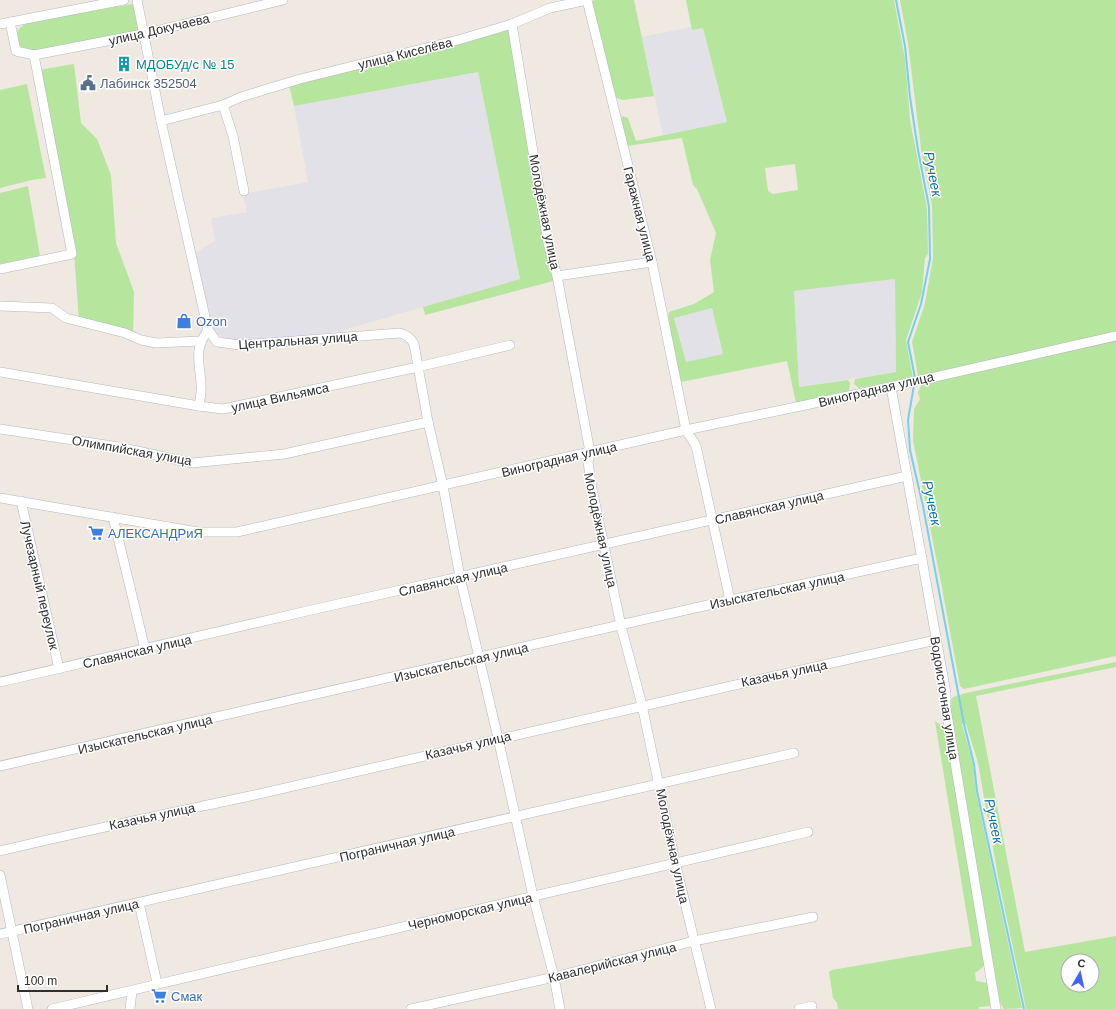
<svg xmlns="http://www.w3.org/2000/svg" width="1116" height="1009" viewBox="0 0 1116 1009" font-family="Helvetica,sans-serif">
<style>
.industrial{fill:#e3e1e8}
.green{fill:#b6e59e;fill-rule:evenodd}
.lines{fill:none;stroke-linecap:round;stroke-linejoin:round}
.stream{stroke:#75cff0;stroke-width:2}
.minor-casing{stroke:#b4b7c1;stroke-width:10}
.minor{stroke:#fff;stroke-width:9}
.labels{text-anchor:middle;stroke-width:3;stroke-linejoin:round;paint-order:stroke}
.street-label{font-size:13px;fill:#2e2e2e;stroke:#fff}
.culture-label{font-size:13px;fill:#0d838f;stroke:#fff;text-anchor:start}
.service-label{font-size:13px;fill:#4e5e75;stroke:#fff;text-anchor:start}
.shop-label{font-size:13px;fill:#366cbe;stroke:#fff;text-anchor:start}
.water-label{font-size:14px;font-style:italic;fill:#0d6fa3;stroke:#fff}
</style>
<rect width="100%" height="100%" fill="#efe9e1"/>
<!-- industrial -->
<g class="industrial">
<path d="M691 27 692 30 703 28 727 122 663 136 642 37Z"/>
<path d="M478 72 520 279 340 331 308 336 240 341 227 339 217 334 211 327 192 255 215 241 211 218 247 212 243 194 308 182 294 106Z"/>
<path d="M895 279 896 372 799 387 794 291Z"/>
<path d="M712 308 723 354 686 362 674 317Z"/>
</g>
<!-- green -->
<g class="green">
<path d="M595 0H634L654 96 622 100 615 97 592 7 593 1Z"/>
<path d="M686 0H894L905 59 910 120 927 208 928 254 925 258 922 292 906 340 913 378 859 388 854 384 855 379 896 372 895 279 794 291 799 387 848 380 850 383 849 391 796 403 787 361 681 382 668 320 669 312 694 304 714 292 710 260 716 233 697 189 693 185 682 138 627 146 621 128 622 116 628 118 636 141 727 122 703 28 692 30ZM795 164 798 190 773 194 768 191 765 168ZM712 308 723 354 686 362 674 318Z"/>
<path d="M900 0H1116V333L918 376 912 342 925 303 933 258 932 206 921 149 908 43Z"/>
<path d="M133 4 140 32 31 51 21 47 16 37 18 30 25 24 68 15Z"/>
<path d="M507 29 511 34 557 280 425 315 423 307 520 279 478 72 294 106 289 85Z"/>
<path d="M74 64 81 123 97 139 111 175 116 243 134 292 133 335 79 320 74 253 39 70Z"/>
<path d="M27 84 46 178 32 180 0 188V90Z"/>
<path d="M28 186 40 256 0 264V193Z"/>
<path d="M1116 340V656L964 689 960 686 942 588 913 440 914 409 920 399 918 392 922 384Z"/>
<path d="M1116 662V667L976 696 1025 952 1116 936V1009H1026L999 882 978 763 966 724H962L973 764 976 792 1022 1008 1004 1009 1000 1003 984 913 948 704 953 697 966 693ZM1068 961H1092V985H1068Z"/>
<path d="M935 721 947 730 985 964 982 968 975 973 976 981 987 983C990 989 992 998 990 1006L979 1007V1009H838L837 1003 833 998 829 972 832 970 972 946Z"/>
</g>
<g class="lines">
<!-- stream -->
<g class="stream">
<path d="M896 0 905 46 910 97 918 150 929 207 930 259 921 304 908 342 915 378"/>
<path d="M914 385 908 420 910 450 923 506 964 724 974 764 977 791 1024 1009"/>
</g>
<defs>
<g id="minor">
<path d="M137 0 161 121 208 330 217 342 240 345 400 333C407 335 411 338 414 344L428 422 443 486 460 577 498 738 533 896 554 977 560 1009"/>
<path d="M587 0 652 262 686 430 696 446 730 600"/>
<path d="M0 24 124 0"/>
<path d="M512 24 548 243 557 276 590 452 588 462 591 484 621 626 642 705 675 862 711 1009"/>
<path d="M34 55 143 34 283 0"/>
<path d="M223 105 233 136 244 191"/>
<path d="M161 121 223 105 241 97 300 79 458 40 512 24 550 8 587 0"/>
<path d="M0 269 72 254 34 55 16 51 10 22"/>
<path d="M557 276 652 262"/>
<path d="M0 306 52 308 66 318 125 333 141 340 156 343 200 341"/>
<path d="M0 372 199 406 223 409 418 367 510 345"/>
<path d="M891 387 946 693V708L996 1009"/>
<path d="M199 406C200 399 202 391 201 384 200 362 193 351 208 330"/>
<path d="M0 429 119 447 192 463 284 454 428 422"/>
<path d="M0 498 198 532H237L686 430 891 387 1116 336"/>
<path d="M21 501 59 669"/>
<path d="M113 517 145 649"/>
<path d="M0 682 307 611 907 476"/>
<path d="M0 766 730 600 922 558"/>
<path d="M0 851C83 831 166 814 250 796 479 744 707 690 936 640"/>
<path d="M0 875 28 1009"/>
<path d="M139 903 157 983"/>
<path d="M0 934 794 753"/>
<path d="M52 1009 808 832"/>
<path d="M130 1009 132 991"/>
<path d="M411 1009 554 977 694 941 813 917"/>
<path d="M799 1009 812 1006"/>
</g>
</defs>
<!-- minor casing -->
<use href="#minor" class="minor-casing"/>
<!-- minor -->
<use href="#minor" class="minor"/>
</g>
<!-- icons -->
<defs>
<symbol id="building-bare" viewBox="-9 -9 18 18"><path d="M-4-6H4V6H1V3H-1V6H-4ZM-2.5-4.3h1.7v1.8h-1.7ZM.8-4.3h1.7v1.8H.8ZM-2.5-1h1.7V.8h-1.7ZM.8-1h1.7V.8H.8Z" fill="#0f9aa8" stroke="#fff" stroke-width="2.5" paint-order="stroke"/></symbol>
<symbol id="civic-bare" viewBox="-9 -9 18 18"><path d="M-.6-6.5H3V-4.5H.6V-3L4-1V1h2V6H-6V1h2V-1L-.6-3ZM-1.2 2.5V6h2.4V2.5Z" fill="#5c6f8a" stroke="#fff" stroke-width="2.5" paint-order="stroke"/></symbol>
<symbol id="shop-bare" viewBox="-9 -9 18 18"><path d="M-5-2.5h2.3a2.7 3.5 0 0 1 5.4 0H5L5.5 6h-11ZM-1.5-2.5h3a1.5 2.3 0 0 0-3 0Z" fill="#3f7fe0" stroke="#fff" stroke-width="2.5" paint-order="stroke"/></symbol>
<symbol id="supermarket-bare" viewBox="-9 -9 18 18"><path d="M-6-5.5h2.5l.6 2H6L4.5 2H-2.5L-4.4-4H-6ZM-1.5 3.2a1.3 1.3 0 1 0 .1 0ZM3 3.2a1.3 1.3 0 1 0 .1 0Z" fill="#3f7fe0" stroke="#fff" stroke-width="2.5" paint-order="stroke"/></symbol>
</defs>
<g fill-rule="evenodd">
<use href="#building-bare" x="113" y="53" width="22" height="22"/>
<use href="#civic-bare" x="77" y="72" width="22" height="22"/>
<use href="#shop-bare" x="173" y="310" width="22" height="22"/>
<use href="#supermarket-bare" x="85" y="522" width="22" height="22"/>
<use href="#supermarket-bare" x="148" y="985" width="22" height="22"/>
</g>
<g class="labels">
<!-- street labels -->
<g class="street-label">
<text transform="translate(159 29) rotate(-13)" y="5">улица Докучаева</text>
<text transform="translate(405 53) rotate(-14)" y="5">улица Киселёва</text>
<text transform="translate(545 212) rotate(79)" y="5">Молодёжная улица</text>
<text transform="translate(640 214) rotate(76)" y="5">Гаражная улица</text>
<text transform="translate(298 340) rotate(-4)" y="5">Центральная улица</text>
<text transform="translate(876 389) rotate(-13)" y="5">Виноградная улица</text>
<text transform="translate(280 397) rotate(-12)" y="5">улица Вильямса</text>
<text transform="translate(132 450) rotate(10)" y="5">Олимпийская улица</text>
<text transform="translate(559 459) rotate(-13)" y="5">Виноградная улица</text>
<text transform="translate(769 507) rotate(-13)" y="5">Славянская улица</text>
<text transform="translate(601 530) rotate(78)" y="5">Молодёжная улица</text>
<text transform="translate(453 579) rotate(-13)" y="5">Славянская улица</text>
<text transform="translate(40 585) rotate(77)" y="5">Лучезарный переулок</text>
<text transform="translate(777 590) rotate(-12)" y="5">Изыскательская улица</text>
<text transform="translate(137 651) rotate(-13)" y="5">Славянская улица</text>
<text transform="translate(461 662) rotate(-13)" y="5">Изыскательская улица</text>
<text transform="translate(784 673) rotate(-12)" y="5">Казачья улица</text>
<text transform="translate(945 698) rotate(81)" y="5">Водоисточная улица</text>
<text transform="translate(145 734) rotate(-13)" y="5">Изыскательская улица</text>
<text transform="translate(468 745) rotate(-13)" y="5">Казачья улица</text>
<text transform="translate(152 816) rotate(-12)" y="5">Казачья улица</text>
<text transform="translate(397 844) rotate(-13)" y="5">Пограничная улица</text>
<text transform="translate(673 846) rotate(78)" y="5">Молодёжная улица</text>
<text transform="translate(470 911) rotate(-13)" y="5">Черноморская улица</text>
<text transform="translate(81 916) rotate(-13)" y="5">Пограничная улица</text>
<text transform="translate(612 962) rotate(-14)" y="5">Кавалерийская улица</text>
</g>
<!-- culture labels -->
<g class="culture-label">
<text x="136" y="69">МДОБУд/с № 15</text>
</g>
<!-- service labels -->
<g class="service-label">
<text x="100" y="88">Лабинск 352504</text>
</g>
<!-- shop labels -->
<g class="shop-label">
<text x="196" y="326">Ozon</text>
<text x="108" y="538">АЛЕКСАНДРиЯ</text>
<text x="171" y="1001">Смак</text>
</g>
<!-- water labels -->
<g class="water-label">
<text transform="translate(933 174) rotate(79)" y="5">Ручеек</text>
<text transform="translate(932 503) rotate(78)" y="5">Ручеек</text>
<text transform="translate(994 821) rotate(78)" y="5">Ручеек</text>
</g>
</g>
<!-- north arrow -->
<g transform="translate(1080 973) rotate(9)"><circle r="19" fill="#ffffff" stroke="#ababab"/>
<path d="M0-3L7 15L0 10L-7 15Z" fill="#4264fb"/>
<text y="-6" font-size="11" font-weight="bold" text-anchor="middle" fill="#2e2e2e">С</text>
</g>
<!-- scale -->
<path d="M18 985v6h89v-6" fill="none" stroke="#2e2e2e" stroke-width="2"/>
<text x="24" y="985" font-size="12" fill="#2e2e2e" stroke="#ffffff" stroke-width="3" paint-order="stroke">100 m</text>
</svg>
